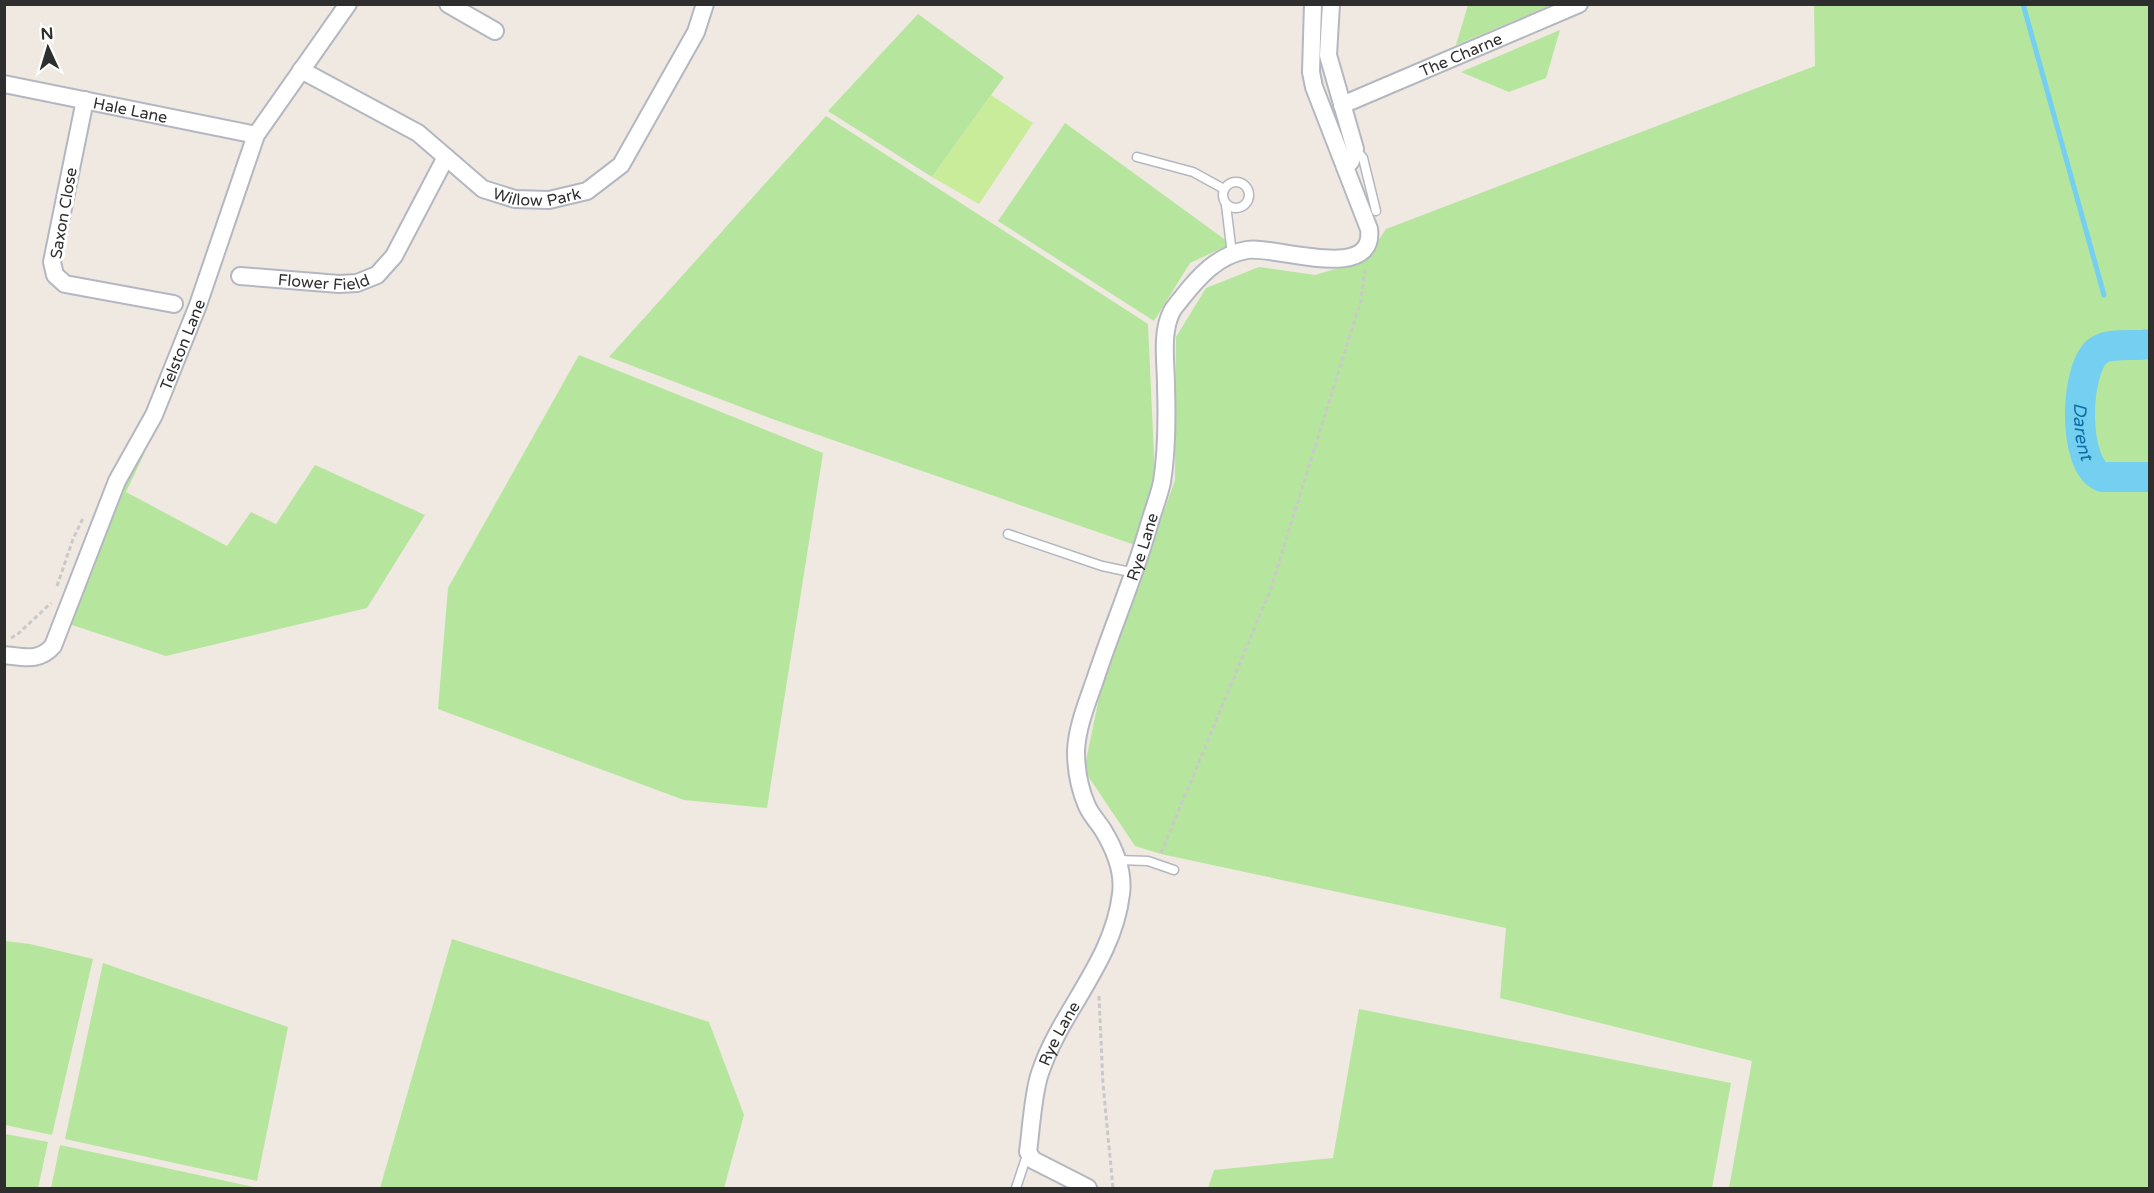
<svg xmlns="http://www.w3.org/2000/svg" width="2154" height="1193" viewBox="0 0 2154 1193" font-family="'Varela Round',sans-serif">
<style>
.green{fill:#b6e59e}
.pitch{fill:#c9ec9a}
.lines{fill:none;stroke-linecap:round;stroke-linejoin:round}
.stream{stroke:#75cff0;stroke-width:5}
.river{stroke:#75cff0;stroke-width:30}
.lane-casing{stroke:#b4b7c1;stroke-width:11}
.street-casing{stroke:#b4b7c1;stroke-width:20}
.path{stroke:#c9c9c9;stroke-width:3;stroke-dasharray:4.5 3;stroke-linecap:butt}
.lane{stroke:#fff;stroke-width:8}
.street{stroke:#fff;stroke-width:16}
.labels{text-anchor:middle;stroke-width:6;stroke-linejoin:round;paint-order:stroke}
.street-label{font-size:16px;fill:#2e2e2e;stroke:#fff}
.water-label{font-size:18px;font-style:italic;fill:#0d6fa3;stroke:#fff}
</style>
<rect width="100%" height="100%" fill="#efe9e1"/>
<!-- green -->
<g class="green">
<path d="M1545 4 1549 6 1456 45 1468 5Z"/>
<path d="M1814 5H2149V1188H1729L1752 1061 1500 998 1506 928 1161 854 1135 846 1084 770 1100 693 1175 480 1176 337 1206 288 1259 267 1315 275 1365 260 1386 229 1815 66Z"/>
<path d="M918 14 1004 77 932 177 828 111Z"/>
<path d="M1560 30 1546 78 1509 92 1461 72Z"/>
<path d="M826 116 1148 324 1155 477 1135 545 778 421 609 357Z"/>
<path d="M1065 123 1231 244 1190 263 1154 321 998 221Z"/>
<path d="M579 355 823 453 767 808 684 800 438 709 448 588Z"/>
<path d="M137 449 145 452 126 492 227 546 251 512 276 524 315 465 425 515 367 608 166 656 66 623Z"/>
<path d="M452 939 709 1022 744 1115 724 1188H380Z"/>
<path d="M5 941 30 944 93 959 52 1135 5 1125Z"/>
<path d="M103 963 288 1027 257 1181 65 1139Z"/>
<path d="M1359 1009 1731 1083 1712 1188H1208L1214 1170 1333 1158Z"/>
<path d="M5 1134 48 1142 38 1188H5Z"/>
<path d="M60 1145 258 1188H51Z"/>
</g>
<!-- pitch -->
<path class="pitch" d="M991 95 1033 123 979 204 932 177Z"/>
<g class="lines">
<!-- stream -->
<path class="stream" d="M2023 4 2104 295"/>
<!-- river -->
<path class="river" id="s1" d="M2150 344C2134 347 2112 342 2099 350 2074 367 2072 467 2103 477H2150"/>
<defs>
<g id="lane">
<path d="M1355 149 1363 158 1376 211"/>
<path d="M1137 157 1193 172 1224 189"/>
<circle cx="1236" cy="195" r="13"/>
<path d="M1226 205 1232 254"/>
<path d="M1008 534 1102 566 1135 573"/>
<path d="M1118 860 1148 861 1174 870"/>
<path d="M1016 1188 1028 1152"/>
</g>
<g id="street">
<path d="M448 4 495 31"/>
<path d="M1331 4 1328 55 1355 149 1351 161 1345 167"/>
<path id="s2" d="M301 70 418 133 483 189 515 199 549 200 587 191 621 165 696 32 705 4"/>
<path id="s3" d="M4 84 256 135"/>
<path d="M85 100 52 262 55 275 65 284 174 304"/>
<path id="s4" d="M1342 105 1579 4"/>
<path id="s5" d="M240 276 339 284 357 283 377 275 394 256 446 157"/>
<path id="s6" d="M4 655C24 657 39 662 53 646L117 481 154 415 198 305 256 135 348 4"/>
<path id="s7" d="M1088 1188 1033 1160 1028 1152C1031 1130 1033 1093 1040 1073 1061 1010 1113 962 1121 894 1124 872 1114 848 1103 830 1098 822 1091 815 1087 806 1080 790 1076 769 1076 751 1077 727 1087 703 1095 680 1112 628 1134 578 1149 525 1153 511 1159 496 1162 482 1167 451 1167 417 1166 386 1166 363 1161 334 1171 313 1173 308 1178 303 1181 299 1199 276 1218 255 1247 250 1273 245 1376 284 1369 229L1314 87 1311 72 1313 4"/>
</g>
</defs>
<!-- lane casing -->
<use href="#lane" class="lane-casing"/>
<!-- street casing -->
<use href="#street" class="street-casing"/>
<!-- path -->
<g class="path">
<path d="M57 586 73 539 84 516"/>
<path d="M11 638 19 633 51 603"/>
<path d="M1161 853 1270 591 1361 300 1365 269"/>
<path d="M1099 996 1103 1084 1113 1188"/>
</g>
<!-- lane -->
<use href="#lane" class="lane"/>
<!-- street -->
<use href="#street" class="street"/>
</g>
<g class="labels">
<!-- street labels -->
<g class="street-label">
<text dy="6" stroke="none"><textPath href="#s4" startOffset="129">The Charne</textPath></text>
<text dy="6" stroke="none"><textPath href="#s3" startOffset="129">Hale Lane</textPath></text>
<text dy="6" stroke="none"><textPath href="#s2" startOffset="274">Willow Park</textPath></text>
<text transform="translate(63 213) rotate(-80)" y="6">Saxon Close</text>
<text dy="6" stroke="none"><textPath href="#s5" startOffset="84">Flower Field</textPath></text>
<text dy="6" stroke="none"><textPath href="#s6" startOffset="381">Telston Lane</textPath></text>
<text dy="6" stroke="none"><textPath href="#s7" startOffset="717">Rye Lane</textPath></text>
<text dy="6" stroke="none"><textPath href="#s7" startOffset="195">Rye Lane</textPath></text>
</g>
<!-- water labels -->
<g class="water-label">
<text dy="6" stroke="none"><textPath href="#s1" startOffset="138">Darent</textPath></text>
</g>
</g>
<!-- border -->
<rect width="2154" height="1193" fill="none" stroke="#2e2e2e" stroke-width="12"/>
<!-- north arrow -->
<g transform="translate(48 48) rotate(356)" stroke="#ffffff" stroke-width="4.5" paint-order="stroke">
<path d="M0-4.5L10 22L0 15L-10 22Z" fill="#2e2e2e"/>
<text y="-9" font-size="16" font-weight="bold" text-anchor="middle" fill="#2e2e2e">N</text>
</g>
</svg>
